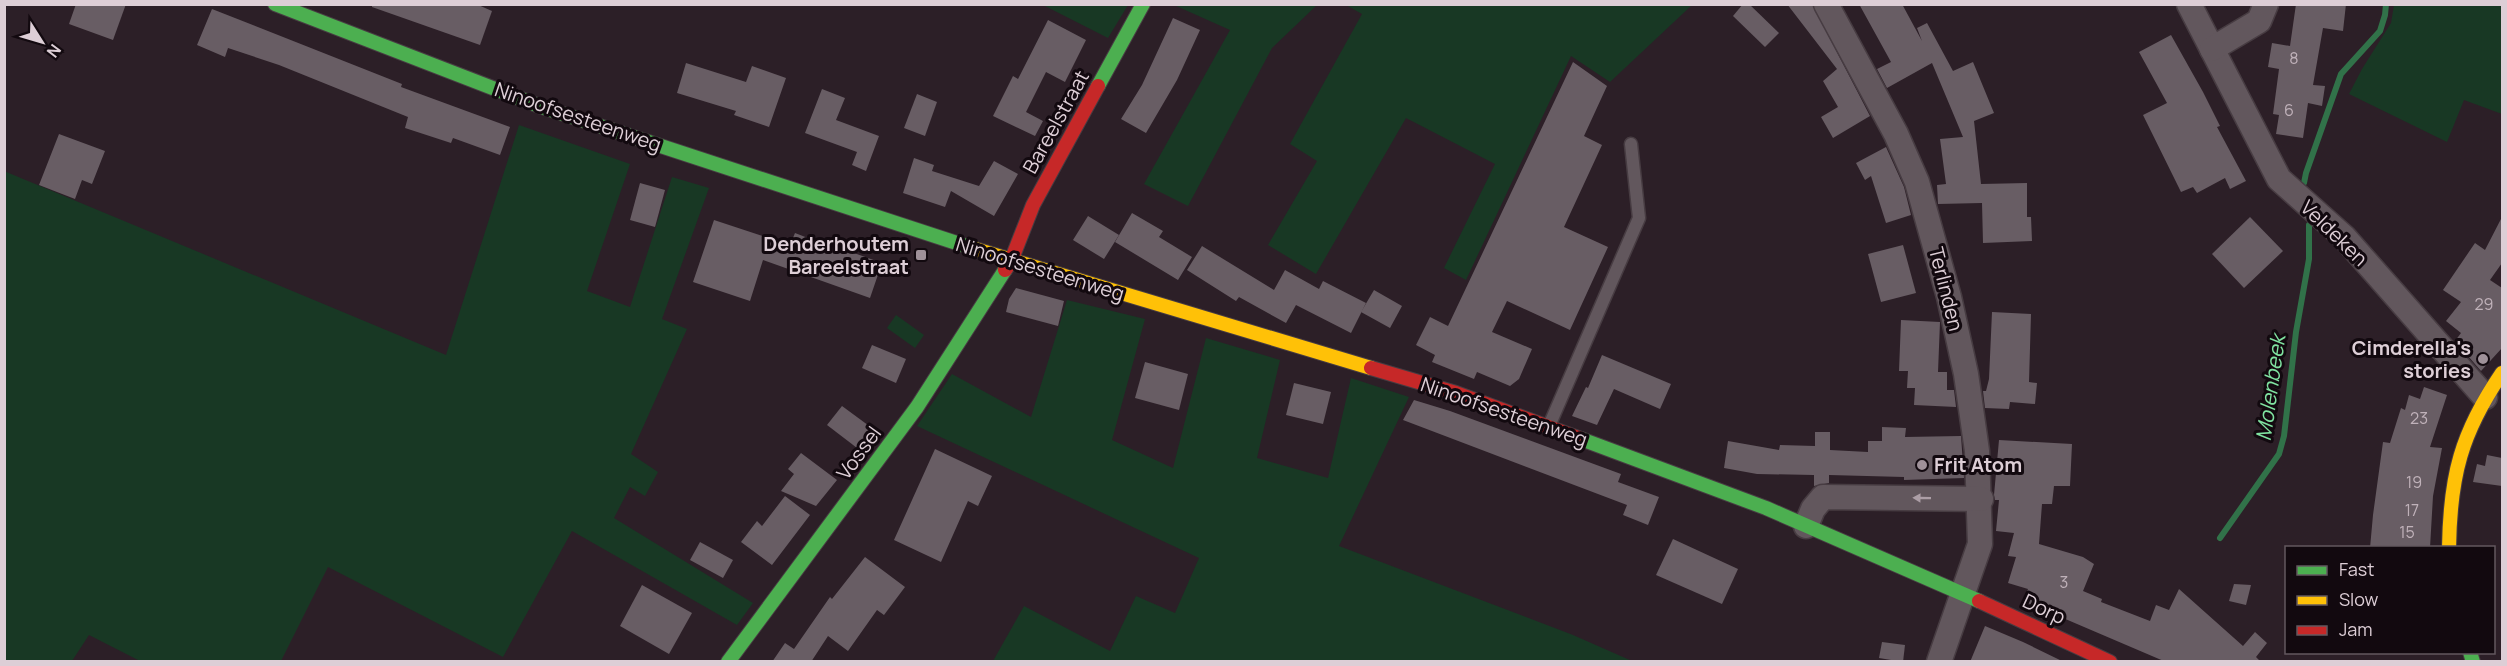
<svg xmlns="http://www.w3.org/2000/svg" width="2507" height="666" viewBox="0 0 2507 666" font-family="Manrope,sans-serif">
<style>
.green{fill:#183824}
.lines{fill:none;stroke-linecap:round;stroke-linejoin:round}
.stream{stroke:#317249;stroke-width:6}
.building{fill:#685d64}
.lane-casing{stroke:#473c42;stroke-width:15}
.street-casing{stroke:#473c42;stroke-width:27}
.fast-casing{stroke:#473c42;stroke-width:16}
.slow-casing{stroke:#473c42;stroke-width:16}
.jam-casing{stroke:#473c42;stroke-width:16}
.lane{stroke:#62575d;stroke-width:12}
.street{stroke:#62575d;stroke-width:24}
.fast{stroke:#4caf50;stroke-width:14}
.slow{stroke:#ffc107;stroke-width:14}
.jam{stroke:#c62828;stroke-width:14}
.oneway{fill:#ac9ea6}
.poi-dot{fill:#9f9199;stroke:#12090f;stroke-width:2}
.labels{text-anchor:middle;stroke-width:6;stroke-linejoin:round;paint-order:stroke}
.number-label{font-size:16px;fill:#c0b2ba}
.street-label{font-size:20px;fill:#ddced6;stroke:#12090f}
.poi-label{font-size:20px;font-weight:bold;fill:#ddced6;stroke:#12090f;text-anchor:end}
.water-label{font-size:21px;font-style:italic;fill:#80e3a1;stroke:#12090f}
</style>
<rect width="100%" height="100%" fill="#2c1f27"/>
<!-- green -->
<g class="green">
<path d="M1689 4 1691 6 1610 82 1571 56 1466 280 1444 268 1495 164 1406 118 1316 274 1268 245 1317 161 1290 144 1362 14 1346 5Z"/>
<path d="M1043 5H1128L1108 38Z"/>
<path d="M1174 5H1317L1272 48 1188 206 1144 184 1230 30Z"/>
<path d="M2394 5H2502V114L2464 100 2447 142 2349 94 2362 69 2391 23Z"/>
<path d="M519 125 630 164 587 291 630 307 672 177 709 188 662 319 687 329 631 454 658 472 645 496 630 487 614 518 753 603 737 625 572 531 503 657 328 567 281 661H140L89 635 72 661H5L4 171 446 355Z"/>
<path d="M1067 300 1145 319 1112 440 1173 468 1206 338 1280 360 1257 458 1328 478 1351 378 1409 397 1339 546 1573 635 1632 661H993L1024 606 1110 651 1136 596 1175 613 1199 558 917 426 952 374 1031 417Z"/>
<path d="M896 315 924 335 915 348 887 328Z"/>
</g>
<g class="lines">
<!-- stream -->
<g class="stream">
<path d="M2304 183 2306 173 2341 74 2380 31 2385 15 2386 4"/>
<path d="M2220 538 2279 454 2284 436 2296 332 2309 259V225"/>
</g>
</g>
<!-- building -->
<g class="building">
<path d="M76 4H126L113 40 69 24Z"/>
<path d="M372 4H476L492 11 480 45 372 7Z"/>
<path d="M1743 4H1749L1779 33 1765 47 1733 16Z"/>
<path d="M1787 4H1812L1870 116 1833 138 1821 117 1838 107 1823 81 1837 69Z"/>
<path d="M1859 4H1902L1922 41 1917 28 1927 23 1953 71 1973 62 1994 113 1974 121 1981 184 2027 183V217H2031L2032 241 1983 243 1982 203 1938 204 1937 185 1946 184 1940 139 1963 137 1932 63 1887 88 1877 69 1891 62Z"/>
<path d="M2296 4H2346L2343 31 2323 28 2313 85 2325 86 2322 106 2308 103 2303 138 2276 134 2279 115 2273 114 2279 69 2268 67 2272 43 2290 46Z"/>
<path d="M212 9 402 84 401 87 510 127 500 155 453 138 451 143 405 128 408 117 279 65 228 48 225 57 197 45Z"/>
<path d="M1173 18 1200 30 1177 80 1146 133 1121 119 1142 85Z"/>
<path d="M1048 20 1086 40 1065 82 1046 72 1026 112 1043 121 1035 136 993 116 1013 76 1018 79Z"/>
<path d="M2171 35 2203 92 2220 126 2217 127 2246 181 2230 189 2225 178 2197 193 2193 187 2181 192 2143 115 2167 103 2139 52Z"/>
<path d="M1573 62 1607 86 1584 136 1602 145 1564 227 1608 247 1570 330 1507 301 1492 332 1532 349 1519 379 1510 386 1477 372 1474 379 1432 362 1435 355 1416 345 1430 317 1448 326Z"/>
<path d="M686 63 746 82 752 66 786 78 769 127 734 115 736 111 677 93Z"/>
<path d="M822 89 845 98 836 120 879 136 866 171 852 165 857 152 805 133Z"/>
<path d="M917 94 937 102 925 136 904 128Z"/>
<path d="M59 134 105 151 92 184 82 180 75 199 39 185Z"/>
<path d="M1886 147 1904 187 1911 215 1886 223 1871 176 1865 180 1856 163Z"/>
<path d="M914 158 934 165 932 171 979 186 994 161 1018 174 994 216 951 191 945 207 903 193Z"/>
<path d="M640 183 665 190 655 227 630 220Z"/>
<path d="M1132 213 1163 231 1159 237 1192 257 1178 280 1115 242Z"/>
<path d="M1088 216 1119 235 1104 259 1073 240Z"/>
<path d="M2250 217 2283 251 2244 288 2212 254Z"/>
<path d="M2502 217V263L2490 280 2502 288V348L2481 371 2455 341 2461 333 2446 321 2461 302 2443 290 2475 243 2485 250Z"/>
<path d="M714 220 790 245 795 233 839 250 840 248 882 263 870 298 763 260 750 301 693 282Z"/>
<path d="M1903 245 1916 293 1881 302 1868 254Z"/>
<path d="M1202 246 1274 290 1285 270 1319 289 1323 281 1366 303 1351 333 1296 305 1286 323 1239 297 1236 301 1187 270Z"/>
<path d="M1016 288 1064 301 1058 326 1006 312 1009 299Z"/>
<path d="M1374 290 1402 306 1390 328 1361 312Z"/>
<path d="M1992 312 2031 314 2029 382 2037 383 2035 404 2010 402 2009 409 1985 408 1983 391H1986L1989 379Z"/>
<path d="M1901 320 1940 322 1938 372H1947V390H1954L1956 407 1914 405 1915 388H1907L1908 371H1899Z"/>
<path d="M872 345 906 359 896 383 862 368Z"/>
<path d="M1602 355 1671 384 1660 409 1614 389 1597 425 1572 416 1586 387 1588 388Z"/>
<path d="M1145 362 1188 374 1179 410 1135 398Z"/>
<path d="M1294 383 1331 392 1323 424 1286 415Z"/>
<path d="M2424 387 2447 395 2430 447 2442 448 2433 496 2430 548H2370L2373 515 2383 442 2390 443 2401 408 2405 410 2409 395 2420 399Z"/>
<path d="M1414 400 1450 411 1621 474 1618 482 1659 497 1648 525 1623 515 1627 505 1403 420Z"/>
<path d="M842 406 876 431 861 451 827 425Z"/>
<path d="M1882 427 1906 428 1905 437 1961 436 1964 478 1904 480V477L1829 475V483L1814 486V475L1757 474 1724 468 1728 441 1779 450 1780 445 1815 446V432H1830V450L1868 452V441H1882Z"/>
<path d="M1999 440 2072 444 2070 486H2054L2052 504H2042L2039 544 2083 557 2094 564 2083 591 2102 599 2101 602 2150 621 2156 605 2169 610 2179 589 2243 646 2255 632 2267 643 2256 657 2261 662H2166L2023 601 2028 589 2008 583 2016 557 2008 556 2014 533 1996 531 1999 500H1995L1994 495Z"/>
<path d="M935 449 992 476 978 506 968 501 941 562 894 540Z"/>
<path d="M801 453 837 480 816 506 781 491 794 474 788 469Z"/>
<path d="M2487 455 2502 458V486L2473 482 2477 464 2485 466Z"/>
<path d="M785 496 810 515 772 565 741 542 757 521 762 526Z"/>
<path d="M1673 539 1738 569 1722 604 1656 575Z"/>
<path d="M700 542 733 560 723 578 690 560Z"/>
<path d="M865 557 905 587 884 615 877 610 848 651 828 636 811 662H772L785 643 794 649 830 597 832 599Z"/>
<path d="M2234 584 2251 585 2246 605 2229 601Z"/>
<path d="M642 585 692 613 669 654 620 626Z"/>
<path d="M1985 626 2023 642 2064 662H1970Z"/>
<path d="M1882 642 1905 645 1903 662 1879 658Z"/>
</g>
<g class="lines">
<defs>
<path id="lane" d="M1549 426 1639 218 1631 144"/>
<g id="street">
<path d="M1826 4 1896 134 1917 182 1949 297 1966 374 1977 451 1980 544 1939 662"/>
<path d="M2189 4 2279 179 2344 237 2485 397"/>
<path d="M2212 49 2259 21 2266 4"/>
<path d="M1806 526 1813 509 1823 497 1981 499"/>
</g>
<g id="fast">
<path d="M275 4 542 107 975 249"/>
<path d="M1098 86 1143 4"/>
<path d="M1581 439 1766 508 1979 601"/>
<path d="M2470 652 2473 662"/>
<path d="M728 662 917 407 1005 270"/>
</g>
<g id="slow">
<path d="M975 249 1371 368"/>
<path d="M2449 548C2450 476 2461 433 2502 373"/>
</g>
<g id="jam">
<path d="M1005 270 1011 261 1033 205 1098 86"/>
<path d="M1371 368 1456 393 1581 439"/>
<path d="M1979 601 2110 662"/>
</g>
</defs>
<!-- lane casing -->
<use href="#lane" class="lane-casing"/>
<!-- street casing -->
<use href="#street" class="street-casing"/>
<!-- fast casing -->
<use href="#fast" class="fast-casing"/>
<!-- slow casing -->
<use href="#slow" class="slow-casing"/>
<!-- jam casing -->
<use href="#jam" class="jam-casing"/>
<!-- lane -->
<use href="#lane" class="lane"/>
<!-- street -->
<use href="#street" class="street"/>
<!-- fast -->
<use href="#fast" class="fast"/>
<!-- slow -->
<use href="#slow" class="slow"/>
<!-- jam -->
<use href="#jam" class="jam"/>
</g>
<!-- one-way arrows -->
<defs><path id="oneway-solid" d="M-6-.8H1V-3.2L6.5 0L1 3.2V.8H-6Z" transform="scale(1.5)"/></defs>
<use class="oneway" href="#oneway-solid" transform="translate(1922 498) rotate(-179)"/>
<!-- markers -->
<g class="poi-dot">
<rect x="915" y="249" width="12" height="12" rx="3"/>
<circle cx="2483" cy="359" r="6"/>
<circle cx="1922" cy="465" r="6"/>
</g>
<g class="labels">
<!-- number labels -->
<g class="number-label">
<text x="2294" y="64">8</text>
<text x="2289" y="116">6</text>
<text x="2484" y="310">29</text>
<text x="2419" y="424">23</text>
<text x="2414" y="488">19</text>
<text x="2412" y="516">17</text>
<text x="2407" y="538">15</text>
<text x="2064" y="588">3</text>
</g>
<!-- street labels -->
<g class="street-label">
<text transform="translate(578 117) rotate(19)" y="7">Ninoofsesteenweg</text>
<text transform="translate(1056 122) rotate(-61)" y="7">Bareelstraat</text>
<text transform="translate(2334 233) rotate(44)" y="7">Veldeken</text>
<text transform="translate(1040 269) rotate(17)" y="7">Ninoofsesteenweg</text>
<text transform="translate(1946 289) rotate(76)" y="7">Terlinden</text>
<text transform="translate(1504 412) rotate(19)" y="7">Ninoofsesteenweg</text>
<text transform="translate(859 453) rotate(-54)" y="7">Vossel</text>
<text transform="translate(2044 609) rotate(25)" y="7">Dorp</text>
</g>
<!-- poi labels -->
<g class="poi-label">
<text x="909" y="251">Denderhoutem<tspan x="909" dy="23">Bareelstraat</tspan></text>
<text x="2471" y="355">Cimderella's<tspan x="2471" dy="23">stories</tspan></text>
<text x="1934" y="472" text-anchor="start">Frit Atom</text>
</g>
<!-- water labels -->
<g class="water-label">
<text transform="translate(2271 388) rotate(-82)" y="7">Molenbeek</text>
</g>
</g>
<!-- border -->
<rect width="2507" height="666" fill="none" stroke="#ddced6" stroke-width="12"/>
<!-- legend -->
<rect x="2285" y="546" width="210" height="108" fill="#12090f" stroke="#63585f" stroke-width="1.5"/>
<rect x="2297" y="566" width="30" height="9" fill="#4caf50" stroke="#63585f" stroke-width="1.5"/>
<text x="2339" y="576" font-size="18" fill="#ddced6">Fast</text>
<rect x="2297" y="596" width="30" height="9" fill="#ffc107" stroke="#63585f" stroke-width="1.5"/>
<text x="2339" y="606" font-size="18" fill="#ddced6">Slow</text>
<rect x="2297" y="626" width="30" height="9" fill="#c62828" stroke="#63585f" stroke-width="1.5"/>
<text x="2339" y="636" font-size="18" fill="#ddced6">Jam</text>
<!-- north arrow -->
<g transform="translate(42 42) rotate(127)" stroke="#12090f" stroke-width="4.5" paint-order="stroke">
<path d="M0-4.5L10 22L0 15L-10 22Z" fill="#ddced6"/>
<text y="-9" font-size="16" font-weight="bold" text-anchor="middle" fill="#ddced6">N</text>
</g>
</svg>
